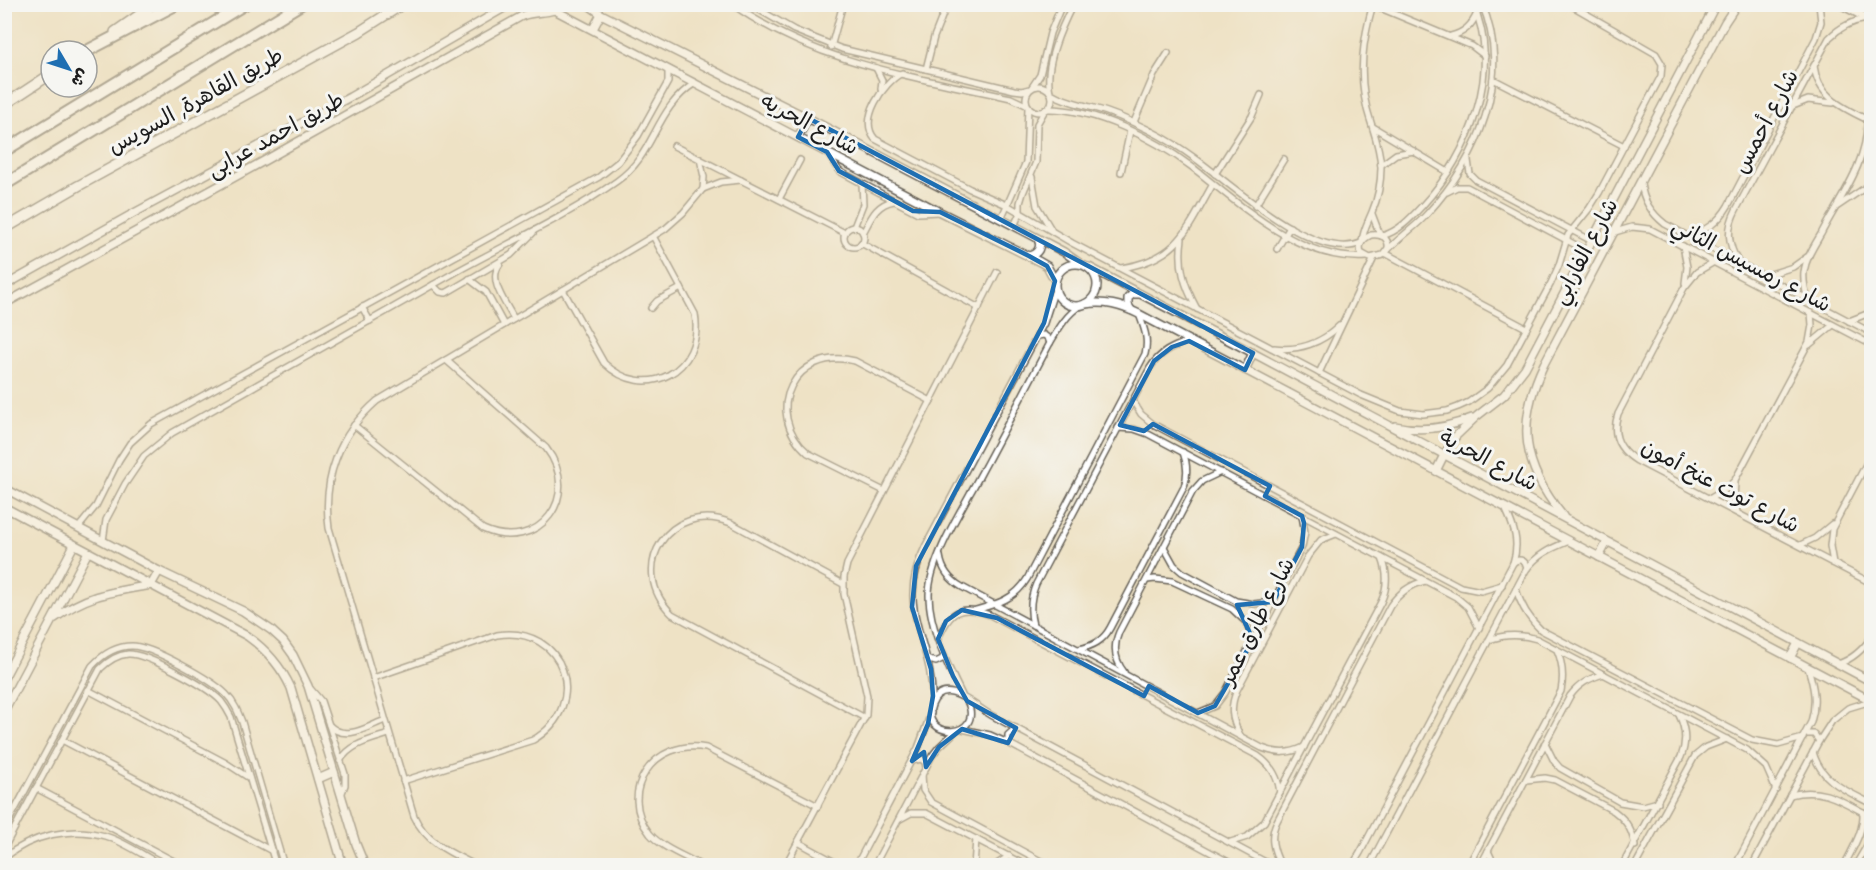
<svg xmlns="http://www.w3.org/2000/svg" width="1876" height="870" viewBox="0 0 1876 870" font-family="Mynerve,'Playpen Sans Arabic',sans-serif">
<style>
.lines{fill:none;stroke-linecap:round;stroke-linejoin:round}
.minor-casing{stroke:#666157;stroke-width:8}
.tertiary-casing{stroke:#666157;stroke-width:10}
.trunk-casing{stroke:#666157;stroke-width:12}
.motorway-casing{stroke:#666157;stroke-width:14}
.minor{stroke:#fff;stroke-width:5}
.tertiary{stroke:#fff;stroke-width:7}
.trunk{stroke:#fff;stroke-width:9}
.motorway{stroke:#fff;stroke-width:10}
.marked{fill:none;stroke:#1f6fb2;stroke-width:4.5;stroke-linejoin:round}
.labels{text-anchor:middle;stroke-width:6;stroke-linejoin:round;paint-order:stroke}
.street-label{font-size:22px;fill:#1c1c1c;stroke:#f6f6f2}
</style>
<rect width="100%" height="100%" fill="#f6f6f2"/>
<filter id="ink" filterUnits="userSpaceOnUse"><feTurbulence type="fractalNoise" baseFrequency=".0167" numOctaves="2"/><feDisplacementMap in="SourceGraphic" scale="12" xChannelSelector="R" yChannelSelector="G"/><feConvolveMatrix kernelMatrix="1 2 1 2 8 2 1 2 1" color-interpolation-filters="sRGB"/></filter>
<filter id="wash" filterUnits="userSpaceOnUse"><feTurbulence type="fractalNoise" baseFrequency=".008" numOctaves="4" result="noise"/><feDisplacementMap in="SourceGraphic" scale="24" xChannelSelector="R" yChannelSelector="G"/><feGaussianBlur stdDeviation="1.35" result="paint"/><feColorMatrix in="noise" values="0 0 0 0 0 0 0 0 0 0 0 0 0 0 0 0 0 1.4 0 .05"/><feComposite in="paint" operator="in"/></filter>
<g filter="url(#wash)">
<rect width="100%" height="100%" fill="#eee2c5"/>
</g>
<g filter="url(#ink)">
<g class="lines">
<defs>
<g id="minor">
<path d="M732 4C814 63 915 77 1011 98L1028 106"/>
<path d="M749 4 794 30 842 49 1014 90 1022 91 1030 89"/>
<path d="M1373 5 1472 46 1485 56"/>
<path d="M1451 36C1464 33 1472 26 1477 13"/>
<path d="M831 47 843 4"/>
<path d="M1814 66C1818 99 1846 109 1872 122"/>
<path d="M876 68 882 80 881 89"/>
<path d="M926 69 934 37 947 4"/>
<path d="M902 73C883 83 858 120 875 139L970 189 1007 205 1072 243 1361 395 1400 411 1423 414 1447 411 1458 407 1469 402 1488 388 1507 365 1551 283 1559 265 1568 235 1589 209 1599 193 1661 76 1662 64 1656 54 1569 4"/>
<path d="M1493 79 1624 146"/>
<circle cx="1039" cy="99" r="13"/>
<path d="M1032 87 1040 75 1050 33 1062 4"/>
<path d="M1050 92C1044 65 1061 28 1073 4"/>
<path d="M1051 93C1064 101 1079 104 1094 108 1113 113 1131 121 1149 130 1165 138 1181 148 1196 159 1231 184 1315 263 1361 243"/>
<path d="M1793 106 1808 100 1833 103"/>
<path d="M1046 109C1095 108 1155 139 1192 167 1241 205 1300 262 1367 257"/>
<path d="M1134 122 1154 75 1168 53"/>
<path d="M1373 127 1448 172"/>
<path d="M674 146 845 233"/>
<path d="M827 153 839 171 895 201 918 213 939 212"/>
<path d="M700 159 704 177 703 189"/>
<path d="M1468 160 1470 174 1476 180 1592 241"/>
<path d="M1381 165 1396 154 1414 151"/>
<path d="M1121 172 1130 131"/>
<path d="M1215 174 1252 116 1261 95"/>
<path d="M1032 177 1037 206 1051 229"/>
<path d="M1641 183C1643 201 1651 213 1665 224L1872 333"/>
<path d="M1447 192 1457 187H1467L1587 251"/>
<path d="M779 199 800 160"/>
<path d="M1255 206 1284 159"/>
<path d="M1838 206 1872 183"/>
<path d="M1372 214 1380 235"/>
<path d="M1001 219 1026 162 1028 107"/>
<path d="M1014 226 1020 213V203L1023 193 1036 162 1037 124 1045 110"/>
<path d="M854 227 863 204 862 184"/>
<circle cx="854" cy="237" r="10"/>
<path d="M1615 232 1632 227 1650 229 1872 345"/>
<path d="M863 233C871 218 876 204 894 201"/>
<path d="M1371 235C1381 234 1389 237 1388 248L1383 255 1370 258 1361 253C1358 244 1363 239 1371 235Z"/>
<path d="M1382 236C1399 231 1410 219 1422 206 1469 155 1503 72 1473 4"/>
<path d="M1689 236C1706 230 1718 223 1728 206L1816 38 1821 22 1819 4"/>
<path d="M1182 239C1178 266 1184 285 1197 309"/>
<path d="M1362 242C1363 230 1368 222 1372 212 1378 198 1381 182 1381 167 1380 146 1372 128 1367 109 1358 73 1363 39 1373 4"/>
<path d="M861 243 979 308"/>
<path d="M1683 246 1687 267 1685 283"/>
<path d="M1277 249 1290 227"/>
<path d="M1387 251C1399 237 1415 228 1427 214 1478 159 1513 78 1482 4"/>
<path d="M1385 253 1526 328"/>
<path d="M1714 262 1697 272 1684 288 1618 414C1611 435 1619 450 1637 461L1869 582 1872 584"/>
<path d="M1738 262C1728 244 1726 229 1736 210L1829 38C1840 27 1851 21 1867 19"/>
<path d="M500 264C487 280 506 303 514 319"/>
<path d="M1121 268C1179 259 1187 230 1213 184"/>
<path d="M1764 276 1793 267 1807 257"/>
<path d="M469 279 486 292 504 325"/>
<path d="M433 285 440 292 446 293 511 255 533 233"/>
<path d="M563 290 604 363C645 403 705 371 695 314L653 236"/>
<path d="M1808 299C1805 290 1803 282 1804 272 1806 258 1814 246 1821 234 1839 199 1869 161 1867 120"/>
<path d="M362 307 370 321"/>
<path d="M651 308 657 301 681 288"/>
<path d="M1849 321 1872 312"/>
<path d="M1037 336 1044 335 1048 338 1050 343"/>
<path d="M1809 345 1833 325"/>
<path d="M1274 348C1299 351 1322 343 1339 326"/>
<path d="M1319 373 1374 258"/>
<path d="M1133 401 1141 414 1153 424 1461 587 1481 591 1502 585"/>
<path d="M354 425 483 529C539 554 583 496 546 448L446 360"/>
<path d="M1118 428 1134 429 1148 434 1456 597 1468 607 1479 628"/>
<path d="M1735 482 1734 499 1737 512"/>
<path d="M884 491 808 453C761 412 795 346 855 361L931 401"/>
<path d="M1711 498 1726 489 1735 480 1809 342 1812 325 1811 313"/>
<path d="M78 528 96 506 119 460 130 443 151 424 599 177 618 162 638 136 668 82V69"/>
<path d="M103 541 106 520 125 484 144 456 172 433C266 379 360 326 454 273 508 243 566 217 617 181 656 154 654 109 695 83"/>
<path d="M1800 545 1815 538 1832 524"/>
<path d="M1164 547 1174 565 1182 572 1236 601 1254 604 1273 602"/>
<path d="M940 556C942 571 950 580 962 587L1262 748C1277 754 1289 754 1304 747"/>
<path d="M1513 563C1517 559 1522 559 1525 563L1527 568"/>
<path d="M1833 563 1830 546 1832 529 1872 453"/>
<path d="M1147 580 1155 579 1172 581 1232 609 1246 622 1253 640"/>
<path d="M843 584 731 523C670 499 625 568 672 614L865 718"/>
<path d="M1516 589C1521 606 1528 618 1541 630L1752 740 1778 745 1803 738"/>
<path d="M976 610C997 604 1015 599 1027 579L1145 354C1149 339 1144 328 1139 314"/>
<path d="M1033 625C1029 610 1030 598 1036 584L1150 368C1160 352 1172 347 1189 341"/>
<path d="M938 639C950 610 961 604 990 615L1258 756C1271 765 1278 776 1280 792"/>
<path d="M1489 640C1505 634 1520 634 1537 639L1747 750 1766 767 1776 790"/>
<path d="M1079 649C1093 646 1103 641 1110 628L1184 487C1188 475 1188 465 1183 452"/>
<path d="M929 660 936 662 942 659 944 656"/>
<path d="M1838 664C1853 659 1863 650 1872 636"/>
<path d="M1124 672C1114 659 1113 646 1119 632L1193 491 1202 481 1221 472"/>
<path d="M373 678 497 635C565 624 592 706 533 740L403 781"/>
<path d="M308 686 321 701 345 774V785L341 795"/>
<path d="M88 690 226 763 249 778"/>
<path d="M962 695C948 667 929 627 929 595 929 560 962 509 979 477 1003 433 1026 388 1050 343 1059 328 1066 315 1081 305"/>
<path d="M967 701C986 740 919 740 932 705 943 675 976 707 991 715L1273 866"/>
<path d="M932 704C935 641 893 612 925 547L1044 323 1055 289"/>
<path d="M1198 713 1215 706 1225 693 1302 547 1305 532 1302 516"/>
<path d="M329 725C345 742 367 727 385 720"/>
<path d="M962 729 990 735 1008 743 1236 866"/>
<path d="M1805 734H1814L1819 741"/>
<path d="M1240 735C1231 719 1230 706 1237 690L1308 556 1321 540 1336 534"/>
<path d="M62 740 272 851"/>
<path d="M1008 743V735L1016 728"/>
<path d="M1545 743 1554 761 1560 768 1620 802 1643 806 1658 802"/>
<path d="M1813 752C1821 782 1847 791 1872 804"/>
<path d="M340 761C351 743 371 740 389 734"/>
<path d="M912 761 921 759 925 762 926 767"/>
<path d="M922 774 923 790 931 802 1050 866"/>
<path d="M1526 780 1545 778 1555 780 1614 811C1627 821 1632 830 1635 846"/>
<path d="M36 788 183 866"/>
<path d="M1790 795C1823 786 1843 802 1872 817"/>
<path d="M900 819 911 813H926L1027 866"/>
<path d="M4 830 92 666C103 654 116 646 132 646 152 646 212 680 226 694 234 702 238 712 242 722L284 866"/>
<path d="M798 842 842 866"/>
<path d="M1231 842 1247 837 1264 822 1381 602C1388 587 1388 573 1382 558"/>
<path d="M4 848 100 669C108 661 117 655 128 654 146 653 208 687 221 701 225 706 228 711 231 717L276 866"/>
<path d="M1488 851 1495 866"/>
<path d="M4 858C32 835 71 826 105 836 125 842 144 856 163 866"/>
<path d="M477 866C451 853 426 843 414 816L329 528C322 479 339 434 377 401L665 229 683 213 703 189 721 182 741 180"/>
<path d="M702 866C685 856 662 848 650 834 616 792 654 738 706 748L818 806"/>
<path d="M785 866 866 715 867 696 844 594V577L847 564 997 272"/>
<path d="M856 866 918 748 931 713"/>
<path d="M874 866 932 756 939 747 955 732"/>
<path d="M974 866 976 839"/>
<path d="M994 866 1009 856"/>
<path d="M1281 866C1273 850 1269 837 1277 821L1390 606C1399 593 1409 585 1425 581"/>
<path d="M1352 866 1360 853 1513 563C1520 542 1514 527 1505 508"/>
<path d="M1369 866 1526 570C1537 554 1552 548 1569 541"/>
<path d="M1468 866 1561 691C1564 676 1563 664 1557 650"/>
<path d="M1480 866 1570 696C1579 684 1589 678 1604 674"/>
<path d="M1622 866 1681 757C1687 742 1686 729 1679 715"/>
<path d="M1635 866 1695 756 1706 747 1727 739"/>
<path d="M1735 866 1811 722C1817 702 1814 687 1808 668"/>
<path d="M1752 866 1819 741 1832 721 1848 708 1871 701"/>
<path d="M1844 866C1852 849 1864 832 1863 812"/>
<path d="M1855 866 1872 837"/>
</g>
<g id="tertiary">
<path d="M543 4 940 212 1040 262 1047 266 1055 281"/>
<path d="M587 4 601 14 808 118 1064 252 1081 264"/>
<path d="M1840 4 1872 21"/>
<path d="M593 29 601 14"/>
<path d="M798 137 808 118"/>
<path d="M1029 256C1038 254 1042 247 1038 239"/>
<circle cx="1076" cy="285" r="21"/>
<path d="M1089 267 1253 353 1872 682"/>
<path d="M4 286 134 213 350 97 511 4"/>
<path d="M4 304 262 162 522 16C537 10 553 15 565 4"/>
<path d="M1085 304C1105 301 1121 305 1139 314L1872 701"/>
<path d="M1131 310 1128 305V298L1133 294H1140"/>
<path d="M1245 370 1253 353"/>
<path d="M1395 426C1421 432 1447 428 1472 418"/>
<path d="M1436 471 1444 455 1456 436 1477 416 1504 395 1525 368 1716 4"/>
<path d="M4 488 159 571 243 611 271 630 283 641 293 655 308 686 356 844 365 866"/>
<path d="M4 507 247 636C267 650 281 666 291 688L343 866"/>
<path d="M1563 516C1522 466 1516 423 1544 364L1725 22 1737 4"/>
<path d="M1599 557 1607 542"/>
<path d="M55 618C88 594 112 592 151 585L159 571"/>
<path d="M1790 658 1798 643"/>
<path d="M4 678 74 545"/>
<path d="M4 711 88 552"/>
<path d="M318 779 334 772"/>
</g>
<g id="trunk">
<path d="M115 32 155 4"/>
<path d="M4 105 51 74"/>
<path d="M4 229 78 186 359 32 403 4"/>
</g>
<g id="motorway">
<path d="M87 51 177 4"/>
<path d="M4 151 245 4"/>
<path d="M4 185 301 4"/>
</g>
</defs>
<!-- minor casing -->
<use href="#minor" class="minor-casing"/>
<!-- tertiary casing -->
<use href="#tertiary" class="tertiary-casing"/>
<!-- trunk casing -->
<use href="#trunk" class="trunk-casing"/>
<!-- motorway casing -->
<use href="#motorway" class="motorway-casing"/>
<!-- minor -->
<use href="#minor" class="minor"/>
<!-- tertiary -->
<use href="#tertiary" class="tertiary"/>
<!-- trunk -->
<use href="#trunk" class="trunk"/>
<!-- motorway -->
<use href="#motorway" class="motorway"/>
</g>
</g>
<!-- marked area -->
<path d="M0 0H1876V870H0ZM808 118 1253 353 1245 370 1189 341 1172 347 1154 361 1120 425 1144 431 1153 424 1270 486 1265 496 1302 516 1304 523 1302 547 1273 602 1237 605 1253 640 1215 706 1198 713 1149 686 1144 696 997 618 962 610 946 621 938 639 953 676 967 701 1016 728 1008 743 962 729 939 747 926 767 924 752 912 761 928 724 933 696 931 669 912 607 916 566 1044 323 1055 281 1047 266 1029 256 940 212 913 211 839 171 827 152 798 137Z" fill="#eee2c5" fill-opacity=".55" fill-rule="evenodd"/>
<path class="marked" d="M808 118 1253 353 1245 370 1189 341 1172 347 1154 361 1120 425 1144 431 1153 424 1270 486 1265 496 1302 516 1304 523 1302 547 1273 602 1237 605 1253 640 1215 706 1198 713 1149 686 1144 696 997 618 962 610 946 621 938 639 953 676 967 701 1016 728 1008 743 962 729 939 747 926 767 924 752 912 761 928 724 933 696 931 669 912 607 916 566 1044 323 1055 281 1047 266 1029 256 940 212 913 211 839 171 827 152 798 137Z"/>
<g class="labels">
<!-- street labels -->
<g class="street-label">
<text transform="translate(195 100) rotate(-29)" y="8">طريق القاهرة, السويس</text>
<text transform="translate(1765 121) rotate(-62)" y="8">شارع أحمس</text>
<text transform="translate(810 123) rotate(28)" y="8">شارع الحريه</text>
<text transform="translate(275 134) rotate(-29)" y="8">طريق احمد عرابى</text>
<text transform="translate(1584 251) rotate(-62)" y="8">شارع الفارابي</text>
<text transform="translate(1752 264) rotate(28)" y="8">شارع رمسيس الثاني</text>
<text transform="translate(1489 459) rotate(28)" y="8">شارع الحرية</text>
<text transform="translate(1721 485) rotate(28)" y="8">شارع توت عنخ أمون</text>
<text transform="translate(1256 621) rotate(-63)" y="8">شارع طارق عمر</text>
</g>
</g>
<!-- margin -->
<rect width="1876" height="870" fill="none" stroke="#f6f6f2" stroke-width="24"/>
<!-- north arrow -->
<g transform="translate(69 69) rotate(129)"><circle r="28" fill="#f6f6f2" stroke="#9f9f9c" stroke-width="1.5"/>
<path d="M0-4.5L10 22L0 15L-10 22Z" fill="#1f6fb2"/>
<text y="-9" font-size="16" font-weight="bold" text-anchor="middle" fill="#1c1c1c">ش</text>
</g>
</svg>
